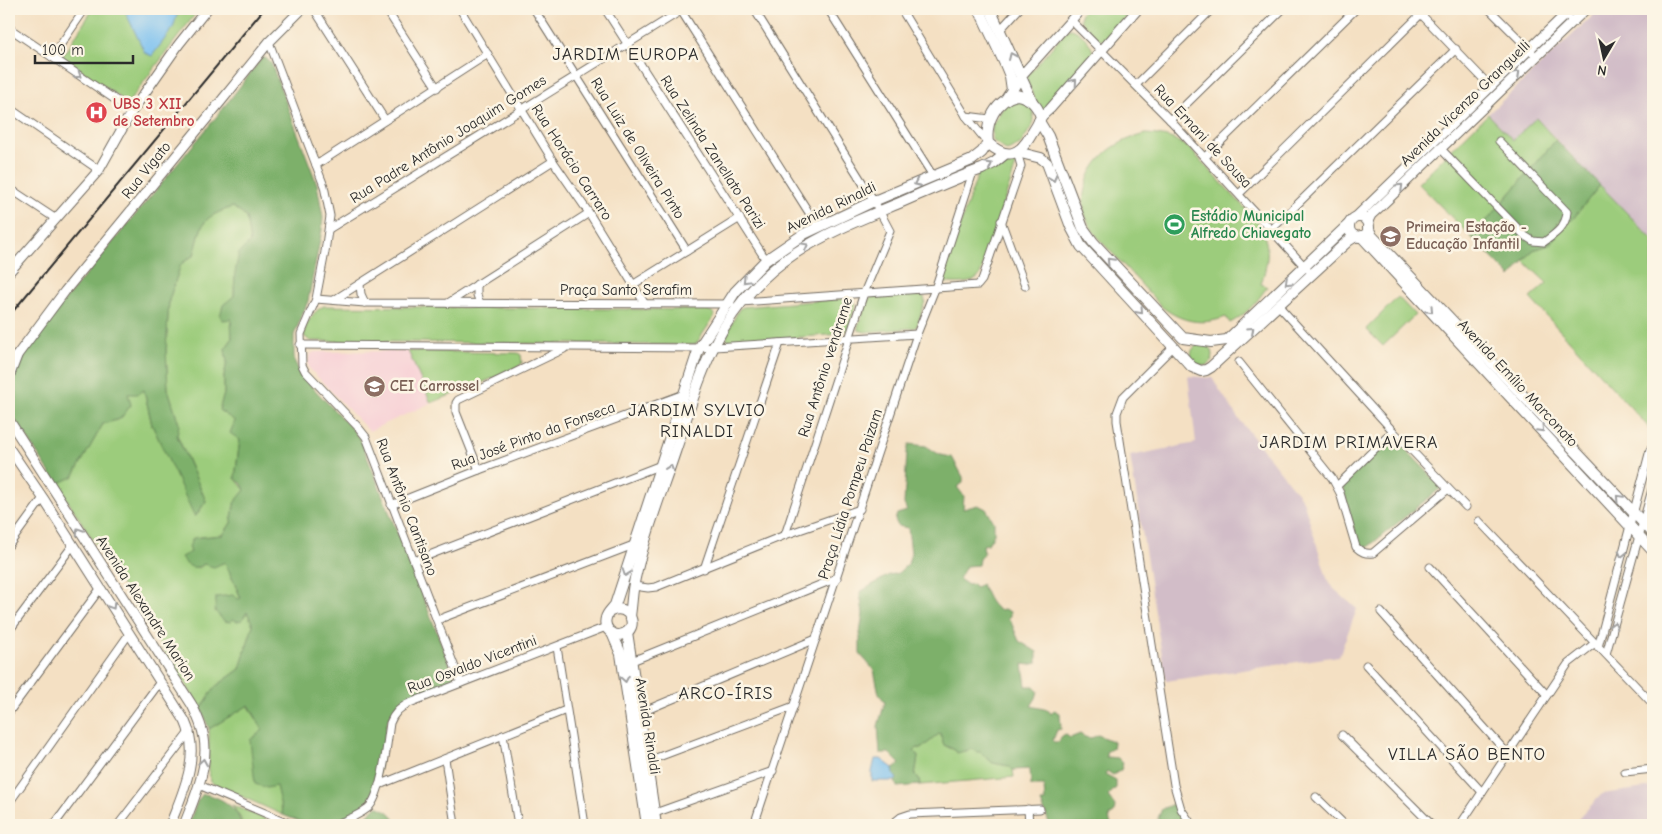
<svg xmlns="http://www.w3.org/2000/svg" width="1662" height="834" viewBox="0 0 1662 834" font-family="'Comic Neue',sans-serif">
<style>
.built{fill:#f7cfd5}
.industrial{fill:#d2bdc8}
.green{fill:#9ccc7b;stroke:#647c53}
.forest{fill:#7db06b;stroke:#546e4b}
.water{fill:#78bff0;stroke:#52758e}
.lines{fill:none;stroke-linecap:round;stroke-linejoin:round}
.minor-casing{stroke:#716a60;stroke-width:9}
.tertiary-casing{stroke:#716a60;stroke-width:11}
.secondary-casing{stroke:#716a60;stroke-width:12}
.minor{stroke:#fff;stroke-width:7}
.tertiary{stroke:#fff;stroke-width:9}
.secondary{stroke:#fff;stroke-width:10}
.rail{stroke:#2b2b2b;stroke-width:2}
.oneway{stroke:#a0a0a0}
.labels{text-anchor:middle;stroke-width:5;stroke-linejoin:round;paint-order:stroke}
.street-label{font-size:15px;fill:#2b2b2b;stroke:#fcf5e5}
.health-label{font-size:15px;font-weight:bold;fill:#be3a42;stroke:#fcf5e5;text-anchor:start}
.leisure-label{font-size:15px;font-weight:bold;fill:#27864d;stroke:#fcf5e5;text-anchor:start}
.education-label{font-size:15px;font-weight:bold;fill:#785e54;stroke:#fcf5e5;text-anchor:start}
.quarter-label{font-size:18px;letter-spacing:1px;fill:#2b2b2b;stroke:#fcf5e5}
</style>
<rect width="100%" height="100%" fill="#fcf5e5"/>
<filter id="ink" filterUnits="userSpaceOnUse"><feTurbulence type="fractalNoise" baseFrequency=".02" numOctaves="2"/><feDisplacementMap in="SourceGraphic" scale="10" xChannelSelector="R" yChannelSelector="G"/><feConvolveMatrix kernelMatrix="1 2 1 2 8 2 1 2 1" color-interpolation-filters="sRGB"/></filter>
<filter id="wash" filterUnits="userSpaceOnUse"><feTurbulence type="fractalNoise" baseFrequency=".0096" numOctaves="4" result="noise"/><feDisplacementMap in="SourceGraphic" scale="20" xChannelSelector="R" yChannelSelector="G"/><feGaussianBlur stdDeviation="1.12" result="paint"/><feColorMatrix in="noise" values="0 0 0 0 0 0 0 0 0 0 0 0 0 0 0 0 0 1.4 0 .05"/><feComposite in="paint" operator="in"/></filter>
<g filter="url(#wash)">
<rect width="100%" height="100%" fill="#f4e0c3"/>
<!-- built -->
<path class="built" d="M408 351 431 403 369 431 309 368 308 363 310 354 315 352Z"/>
<!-- industrial -->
<g class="industrial">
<path d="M1600 9H1653V240L1536 118 1513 140 1488 114Z"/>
<path d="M1188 376 1212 378 1238 418 1303 500 1327 578 1334 589 1357 609 1339 656 1166 681 1130 456 1196 443Z"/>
<path d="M1653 787V825H1577L1578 819 1602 794Z"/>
</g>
<!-- green -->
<g class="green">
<path d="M93 9H199L128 103 62 57Z"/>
<path d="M1085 9H1134L1105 40H1099L1080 20 1081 13Z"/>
<path d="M1070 29C1080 30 1094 45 1093 55L1047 108 1044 109 1038 107 1026 79 1027 76 1067 30Z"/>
<path d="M1014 98 1027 101 1034 111 1032 126 1020 145 1007 151 992 140V125L1007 102Z"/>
<path d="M1488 114 1513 140 1536 118 1556 140 1472 238 1418 183Z"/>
<path d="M1146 134C1164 135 1175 138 1189 148L1257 221C1271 245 1269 258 1261 284L1267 287C1257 302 1246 315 1230 323L1226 317C1202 326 1182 322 1162 307 1147 291 1133 275 1118 259 1107 247 1093 235 1087 220 1080 205 1084 186 1091 172 1103 150 1123 139 1146 134Z"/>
<path d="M1009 159 1017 162 980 275C975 285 953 284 943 282L942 276 978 174Z"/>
<path d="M1600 185 1653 240V432L1530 298 1547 283 1524 261 1533 250 1552 244 1559 219 1572 220Z"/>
<path d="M233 207 246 217 250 242 235 273 234 297 223 305 231 319 232 339 225 349 227 362 224 376V394L219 410 236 421 240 439 235 478 245 490 235 502 231 523 223 535 200 537 191 552 186 564 199 568 204 564 214 566 225 562 241 599H237L232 619 247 612 253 625 240 669 215 687 201 709 57 484 73 477 103 424 120 419 131 405 127 394 144 390 152 425 196 516 206 501 177 435 179 424 168 389 166 350 169 300 181 264 194 255C203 223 199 218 233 207Z"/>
<path d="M916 294 924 297 925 301 917 326 914 328 865 332 858 330V326L868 299 871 297Z"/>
<path d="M1398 297 1415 315 1383 346 1366 329Z"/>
<path d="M850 298 853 299 856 305 848 328 841 334 737 342H733L726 338V335L739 309 743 307Z"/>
<path d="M324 306 708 310 714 313V317L696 344 692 345 310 341 304 336C304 325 314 310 324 306Z"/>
<circle cx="1202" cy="355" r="11"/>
<path d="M408 351 518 353 521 355 522 363 516 369 431 403Z"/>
<path d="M248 705 263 730 283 815 212 783C206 775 210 742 209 729Z"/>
<path d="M940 733 944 745C953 750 963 754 972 749L980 752 993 763 1009 766 1013 770 1014 777 920 785 919 779 915 775 918 757 913 750 918 748H922Z"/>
<path d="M232 805 266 819 264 825H241V819Z"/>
</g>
<!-- forest -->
<g class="forest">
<path d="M262 58H266L271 63 317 184 323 217 322 230 308 301 294 335V360L301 375 353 430 360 439 454 675 451 683C428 692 395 697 387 723 383 744 380 776 372 795 362 815 329 825 308 823 299 822 291 818 283 815L276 786 267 788 255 784 250 740 263 730 249 705 209 729 201 709 215 687 240 669 253 625 247 612 242 620 237 621 232 619 230 622 224 621 215 611 216 597 233 595 237 599 241 598 225 562 214 567 204 564C194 571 187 566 181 557L191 552 189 547 193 538 223 535 231 523 235 502 245 490 242 484 235 478 240 440 230 433 235 421 219 410 224 394V376L227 362 225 349 232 339 231 319 223 320 220 316 223 305 234 296 235 273 239 253 250 242 246 217 233 207C199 218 203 223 194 255L181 264 169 300 166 350 168 389 179 424 177 436 206 501 195 517 152 425 144 390 137 394H128L131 405 120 419 103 424 73 477 57 484 9 410V388L22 356 56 311 217 116Z"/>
<path d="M1556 140 1600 185 1572 220H1559L1556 228 1557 236 1554 238 1552 244 1533 250 1511 277 1472 238Z"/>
<path d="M1392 435 1442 487 1368 547 1358 544 1342 485Z"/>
<path d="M909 444 926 446 940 455 952 457 963 477V483L957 487 964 496 963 509 978 505 986 509 994 522V534L988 544 983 545 984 553 979 559 978 565 966 566 959 579 968 585 973 584 975 588 981 584C988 595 988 603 999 610L1004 609 1010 612V616L1008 618 1011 622 1019 641 1037 652V663L1029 665 1023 664 1026 686H1034L1038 691 1036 698 1031 706 1048 710 1051 714 1054 710 1060 713 1061 729 1057 730 1053 740 1054 742H1059L1061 737 1065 734 1070 738 1080 734C1087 739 1091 739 1098 735L1114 742 1113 748 1106 752V757L1118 758 1123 763 1121 770 1113 775 1107 771 1105 774 1116 780V788L1108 796 1115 806 1114 813 1109 816 1110 822 1113 825H1050L1041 802H1045L1044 786H1031L1030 769 1013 770 1009 766 993 763 980 752H977L972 749 957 753 955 750 944 745 940 733 922 748H918L914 750 918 757 915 775 919 779 920 785 897 787 895 781 897 779 894 775 893 768 900 764 889 753H880L878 726 885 702 879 694 874 670 860 654V633L863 614 860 592 889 575 898 573 908 564 911 553 908 528 898 526 895 520 897 514 907 511 904 504 907 452Z"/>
<path d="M203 794C220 796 239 808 241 825H224L217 820 210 824 194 822 193 825H188L198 800Z"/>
<path d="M1175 803 1181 815 1189 825H1159L1158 818 1162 809Z"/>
<path d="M377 806C387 811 395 813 395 825H350L362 820Z"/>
</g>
<!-- water -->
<g class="water">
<path d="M124 9H179L173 28 152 56 145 53Z"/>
<path d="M875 759H881L893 768 894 775 897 779 895 781H872V772Z"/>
</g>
</g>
<g filter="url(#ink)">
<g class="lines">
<defs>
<g id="minor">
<path d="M314 9 385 120"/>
<path d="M386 9 437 88"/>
<path d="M460 9 553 161 589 213 645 304"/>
<path d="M534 9 687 251"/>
<path d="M605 9 766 260"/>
<path d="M680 9 818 227"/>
<path d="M754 9 874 201 890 231 864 293 785 535"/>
<path d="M828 9 933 176"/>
<path d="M901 9 966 116 987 142"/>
<path d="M1416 9 1490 86"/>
<path d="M1489 9 1532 52"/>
<path d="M1561 9 1572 21"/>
<path d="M1071 20 1170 120 1307 269"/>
<path d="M9 28 132 111"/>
<path d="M1000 30 1019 9"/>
<path d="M269 42 324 186 330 216 325 252 316 299 301 334 302 365 305 371 358 427 366 437 461 683"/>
<path d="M52 57 85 9"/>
<path d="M1136 85 1212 9"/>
<path d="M9 108 99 170"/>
<path d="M966 116 990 119"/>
<path d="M1170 120 1283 9"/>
<path d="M1440 148 1525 236 1533 241 1544 242C1555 234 1566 227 1567 212L1499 141"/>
<path d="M1205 157 1356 9"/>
<path d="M316 165 488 54"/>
<path d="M9 188 56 219"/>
<path d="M1239 194 1421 14"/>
<path d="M1001 221 1025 286"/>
<path d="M329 229 684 9"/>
<path d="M1271 230 1456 49"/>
<path d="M477 284V295L480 303"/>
<path d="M634 284 740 218"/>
<path d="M360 285 361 294 365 303"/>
<path d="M316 299 365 303 731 304"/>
<path d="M334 300 553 161"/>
<path d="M741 302 978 285 982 280 1021 166 1017 152"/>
<path d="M448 303 589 213"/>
<path d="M1278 305 1393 431 1466 507"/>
<path d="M300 345 699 348 917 334"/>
<path d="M1173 347 1123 397 1117 413V421L1174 785 1181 809 1192 825"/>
<path d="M1239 362 1332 478 1340 493 1356 547C1361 552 1365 554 1373 553L1448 489"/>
<path d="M479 470 456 412V403L458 400 564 349"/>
<path d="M1337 486 1393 431"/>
<path d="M391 505 479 470 684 394"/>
<path d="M1479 521 1653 704"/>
<path d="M9 545 43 498"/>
<path d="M414 561 661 465"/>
<path d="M1430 567 1547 695"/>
<path d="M704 569 780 343"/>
<path d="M634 586 648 588 656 587 785 535 860 509"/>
<path d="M1381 612 1507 753"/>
<path d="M437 620 636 544"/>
<path d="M9 631 73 545"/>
<path d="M557 647 585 825"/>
<path d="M1598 647 1650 450H1653"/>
<path d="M1606 654 1653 486"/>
<path d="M632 661 837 578"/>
<path d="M1366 665 1482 792"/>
<path d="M9 712 100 589"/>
<path d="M637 714 816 639"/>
<path d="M503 735 518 825"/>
<path d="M1342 735 1432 825"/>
<path d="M445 759 455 825"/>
<path d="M648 761 794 706"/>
<path d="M1625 772 1653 769"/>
<path d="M199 785 293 825"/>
<path d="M379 785 566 710"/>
<path d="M1316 797 1345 825"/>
<path d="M9 803 129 634"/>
<path d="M1028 809 1029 825"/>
<path d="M652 815 655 813 773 771"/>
<path d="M54 825 160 682"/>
<path d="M118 825 190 731"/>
<path d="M333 825C345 821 358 816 368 808 382 796 387 743 390 723 394 713 399 709 407 704L606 627"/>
<path d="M754 825 917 334 935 289 973 172"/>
<path d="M891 825 901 817 910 814 1040 809"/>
<path d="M1460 825 1568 664 1595 643"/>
</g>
<g id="tertiary">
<path d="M1011 93 1021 76 1081 9"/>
<path d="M1041 117 1050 109 1138 9"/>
<path d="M1356 217 1571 9"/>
<path d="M1367 223 1371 215 1382 205 1586 9"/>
<path d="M9 272 99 170 132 111 179 44 207 9"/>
<path d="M9 364 18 354 65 291 222 100 269 42 302 9"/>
<path d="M9 377 17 356"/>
<path d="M9 420 192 705C197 715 202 726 204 738 209 767 194 799 184 825"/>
<path d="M9 448 43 498 185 721C201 756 183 792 170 825"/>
</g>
<g id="secondary">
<path d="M979 9 1005 64 1010 76 1012 90 1006 99"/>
<path d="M990 9 1032 101"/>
<path d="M1017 95C1030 98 1037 104 1041 117 1038 124 1035 129 1031 135 1019 156 1007 160 988 143 985 122 996 100 1017 95Z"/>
<path d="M1039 121 1048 136 1083 228 1093 242 1183 338 1211 342 1227 340 1349 224"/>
<path d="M1017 152 1041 158 1047 163 1071 227 1081 246 1192 367 1201 371 1206 370 1211 367 1348 241 1356 236"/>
<circle cx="1359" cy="227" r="10"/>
<path d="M1368 228 1372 236 1653 533"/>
<path d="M1361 236 1653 551"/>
<path d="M611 611C630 602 640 629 623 634 613 638 603 628 606 618 607 613 612 609 615 605L699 348 735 292 766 260 804 234 874 201 972 160 982 152 988 143"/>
<path d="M630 616C632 603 632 591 635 578 644 536 661 494 675 452 689 411 701 367 723 329 767 256 823 235 897 204 925 192 953 179 982 169L994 163 1005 154"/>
<path d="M627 632 656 825"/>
<path d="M612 633 621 654 647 825"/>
</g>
</defs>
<!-- minor casing -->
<use href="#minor" class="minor-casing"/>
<!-- tertiary casing -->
<use href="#tertiary" class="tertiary-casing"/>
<!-- secondary casing -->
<use href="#secondary" class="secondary-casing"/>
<!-- minor -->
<use href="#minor" class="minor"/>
<!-- tertiary -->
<use href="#tertiary" class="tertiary"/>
<!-- secondary -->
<use href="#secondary" class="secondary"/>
<!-- rail -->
<path class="rail" d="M9 316 264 9"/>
</g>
<!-- one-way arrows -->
<defs><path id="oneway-chevron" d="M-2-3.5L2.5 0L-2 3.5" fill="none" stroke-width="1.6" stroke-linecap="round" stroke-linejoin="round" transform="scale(1.25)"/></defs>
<g class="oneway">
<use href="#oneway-chevron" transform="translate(1012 56) rotate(-114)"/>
<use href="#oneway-chevron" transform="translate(1517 74) rotate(-44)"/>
<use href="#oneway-chevron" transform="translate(78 75) rotate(34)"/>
<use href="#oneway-chevron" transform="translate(1074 82) rotate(-49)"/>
<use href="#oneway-chevron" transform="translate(989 165) rotate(-29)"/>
<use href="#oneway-chevron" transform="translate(1053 178) rotate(70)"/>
<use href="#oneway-chevron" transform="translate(917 183) rotate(156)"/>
<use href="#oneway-chevron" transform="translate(1400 187) rotate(-44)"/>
<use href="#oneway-chevron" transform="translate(805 246) rotate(-29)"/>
<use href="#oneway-chevron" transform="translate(1110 261) rotate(-133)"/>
<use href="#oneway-chevron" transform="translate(746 280) rotate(134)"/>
<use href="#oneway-chevron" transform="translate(1288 282) rotate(137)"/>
<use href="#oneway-chevron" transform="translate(1430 310) rotate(47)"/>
<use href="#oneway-chevron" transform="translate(1140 311) rotate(48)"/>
<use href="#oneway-chevron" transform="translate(1251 330) rotate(-42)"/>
<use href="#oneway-chevron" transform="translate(1541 429) rotate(47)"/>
<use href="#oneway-chevron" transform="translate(670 468) rotate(-71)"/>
<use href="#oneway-chevron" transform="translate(1619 498) rotate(-133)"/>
<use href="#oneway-chevron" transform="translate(79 531) rotate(-123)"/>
<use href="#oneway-chevron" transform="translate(1622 554) rotate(104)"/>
<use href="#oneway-chevron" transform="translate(626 573) rotate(109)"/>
<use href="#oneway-chevron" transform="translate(112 606) rotate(58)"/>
<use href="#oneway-chevron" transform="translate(1614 625) rotate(-73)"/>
<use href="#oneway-chevron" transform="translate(625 679) rotate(80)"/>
<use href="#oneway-chevron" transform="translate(203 762) rotate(-81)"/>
</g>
</g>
<!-- icons -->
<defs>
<symbol id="hospital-disc" viewBox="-11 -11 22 22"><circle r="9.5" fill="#e0444e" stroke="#fcf5e5"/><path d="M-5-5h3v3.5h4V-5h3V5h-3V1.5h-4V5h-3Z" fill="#fff"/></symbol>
<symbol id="stadium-disc" viewBox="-11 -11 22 22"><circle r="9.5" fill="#2e9e5b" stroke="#fcf5e5"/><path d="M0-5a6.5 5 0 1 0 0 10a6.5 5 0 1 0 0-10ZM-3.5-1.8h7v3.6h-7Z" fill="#fff"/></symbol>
<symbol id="school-disc" viewBox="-11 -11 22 22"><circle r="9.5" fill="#8d6e63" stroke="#fcf5e5"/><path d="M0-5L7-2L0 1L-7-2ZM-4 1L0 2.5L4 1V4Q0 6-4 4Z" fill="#fff"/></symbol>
</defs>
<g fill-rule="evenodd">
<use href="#hospital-disc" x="84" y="100" width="25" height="25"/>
<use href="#stadium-disc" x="1162" y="212" width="25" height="25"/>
<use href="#school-disc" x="1378" y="224" width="25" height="25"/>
<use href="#school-disc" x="362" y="374" width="25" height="25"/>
</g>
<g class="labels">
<!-- street labels -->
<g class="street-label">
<text transform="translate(1465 103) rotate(-44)" y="5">Avenida Vicenzo Granguelli</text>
<text transform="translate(1203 136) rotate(47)" y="5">Rua Ernani de Sousa</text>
<text transform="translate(448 139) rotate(-32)" y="5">Rua Padre Antônio Joaquim Gomes</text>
<text transform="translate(638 148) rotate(58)" y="5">Rua Luiz de Oliveira Pinto</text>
<text transform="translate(713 152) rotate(57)" y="5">Rua Zelinda Zanellato Parizi</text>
<text transform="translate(572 162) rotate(57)" y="5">Rua Horácio Carraro</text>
<text transform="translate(146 170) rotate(-51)" y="5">Rua Vigato</text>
<text transform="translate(831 207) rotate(-26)" y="5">Avenida Rinaldi</text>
<text x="626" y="295">Praça Santo Serafim</text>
<text transform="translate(825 367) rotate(-72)" y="5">Rua Antônio vendrame</text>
<text transform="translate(1518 383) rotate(47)" y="5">Avenida Emílio Marconato</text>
<text transform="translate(533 436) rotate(-20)" y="5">Rua José Pinto da Fonseca</text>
<text transform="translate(850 494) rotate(-72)" y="5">Praça Lídia Pompeu Paizam</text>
<text transform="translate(407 507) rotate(69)" y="5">Rua Antônio Cantisano</text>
<text transform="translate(146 608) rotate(57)" y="5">Avenida Alexandre Marion</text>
<text transform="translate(472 664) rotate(-21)" y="5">Rua Osvaldo Vicentini</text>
<text transform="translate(648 726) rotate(81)" y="5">Avenida Rinaldi</text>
</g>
<!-- health labels -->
<g class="health-label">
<text x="113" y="109">UBS 3 XII<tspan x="113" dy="17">de Setembro</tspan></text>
</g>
<!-- leisure labels -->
<g class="leisure-label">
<text x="1191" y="221">Estádio Municipal<tspan x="1191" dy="17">Alfredo Chiavegato</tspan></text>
</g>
<!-- education labels -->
<g class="education-label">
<text x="1406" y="232">Primeira Estação -<tspan x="1406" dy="17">Educação Infantil</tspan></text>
<text x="390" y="391">CEI Carrossel</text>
</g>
<!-- quarter labels -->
<g class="quarter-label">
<text x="626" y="60">JARDIM EUROPA</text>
<text x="697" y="416">JARDIM SYLVIO<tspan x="697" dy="21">RINALDI</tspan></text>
<text x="1349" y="448">JARDIM PRIMAVERA</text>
<text x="726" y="699">ARCO-ÍRIS</text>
<text x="1467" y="760">VILLA SÃO BENTO</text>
</g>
</g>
<!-- margin -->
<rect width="1662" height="834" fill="none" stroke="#fcf5e5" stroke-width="30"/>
<!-- north arrow -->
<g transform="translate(1604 58) rotate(189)" stroke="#fcf5e5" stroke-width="4" paint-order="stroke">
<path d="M0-4L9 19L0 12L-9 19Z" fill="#2b2b2b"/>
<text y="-8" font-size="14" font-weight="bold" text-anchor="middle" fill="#2b2b2b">N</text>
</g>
<!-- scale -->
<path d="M35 55v8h98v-8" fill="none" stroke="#2b2b2b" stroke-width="2.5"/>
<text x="42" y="55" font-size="15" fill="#2b2b2b" stroke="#fcf5e5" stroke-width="4" paint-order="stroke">100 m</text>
</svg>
